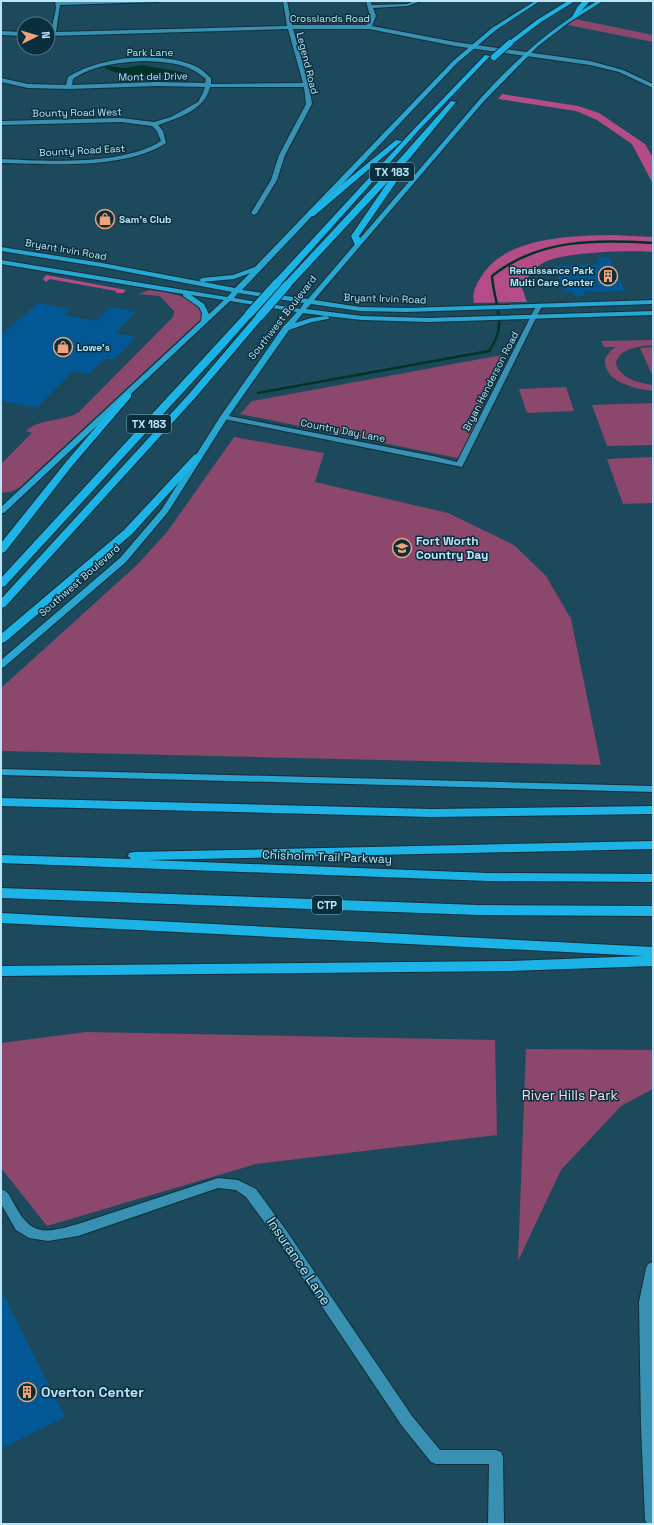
<svg xmlns="http://www.w3.org/2000/svg" width="654" height="1525" viewBox="0 0 654 1525" font-family="'Space Grotesk',sans-serif">
<style>
.green{fill:#8b476c}
.forest{fill:#b44c87}
.water{fill:#003526}
.lines{fill:none;stroke-linecap:round;stroke-linejoin:round}
.stream{stroke:#003526;stroke-width:2.5}
.building{fill:#025894}
.minor-casing{stroke:#132e39;stroke-width:2}
.major-casing{stroke:#132e39;stroke-width:2}
.highway-casing{stroke:#132e39;stroke-width:2}
.minor{fill:#3890b2;fill-rule:evenodd}
.major{fill:#27a6d1;fill-rule:evenodd}
.highway{fill:#1cb4e6;fill-rule:evenodd}
.highway-bridge-far1-casing{stroke:#132e39;stroke-width:8;stroke-linecap:butt}
.highway-bridge-casing{stroke:#132e39;stroke-width:10;stroke-linecap:butt}
.highway-bridge-far1{stroke:#1cb4e6;stroke-width:6}
.highway-bridge{stroke:#1cb4e6;stroke-width:8}
.labels{text-anchor:middle;stroke-width:3;stroke-linejoin:round;paint-order:stroke}
.far-street-label{font-size:10px;fill:#bde5f7;stroke:#092f3d}
.far-poi-label{font-size:10px;font-weight:bold;fill:#bde5f7;stroke:#092f3d;text-anchor:start}
.shield{fill:#092f3d;stroke:#87aebf;stroke-width:1}
.shield-label{font-size:11px;font-weight:bold;fill:#bde5f7}
.poi-label{font-size:12px;font-weight:bold;fill:#bde5f7;stroke:#092f3d;text-anchor:start}
.street-label{font-size:12px;fill:#bde5f7;stroke:#092f3d}
.near-park-label{font-size:14px;fill:#f8dbe9;stroke:#092f3d}
.near-street-label{font-size:14px;fill:#bde5f7;stroke:#092f3d}
.near-poi-label{font-size:14px;font-weight:bold;fill:#bde5f7;stroke:#092f3d;text-anchor:start}
</style>
<rect width="100%" height="100%" fill="#1c4a5c"/>
<!-- green -->
<g class="green">
<path d="M575 19 653 35V42L568 25Z"/>
<path d="M150 290C164 292 207 297 201 319L19 488 10 492 1 493V464L32 433 26 431C40 418 63 422 79 412L173 317 174 311 160 296 138 294Z"/>
<path d="M653 340V345C640 346 618 348 616 364 621 379 639 383 653 385V391C636 389 603 382 605 359L610 351 616 347H604L601 341Z"/>
<path d="M653 347V377L640 348Z"/>
<path d="M502 355 462 459 240 414 252 401Z"/>
<path d="M566 387 574 411 527 413 519 389Z"/>
<path d="M653 403V445L607 446 592 405Z"/>
<path d="M234 437 324 453 315 482 448 513 514 545 546 576 571 619 601 765 1 751V688L137 565 167 532Z"/>
<path d="M653 457V503L623 504 607 459Z"/>
<path d="M86 1032 495 1040 497 1135 256 1164 47 1226 1 1168V1043Z"/>
<path d="M526 1049 653 1050V1089L621 1106 561 1170 518 1261Z"/>
</g>
<!-- forest -->
<g class="forest">
<path d="M502 94 578 106 599 113 645 144 653 158V184L632 144 597 120 576 111 498 99Z"/>
<path d="M611 235 653 237V252C631 250 561 252 543 263 532 269 527 278 522 288L527 302 474 303C472 294 475 286 481 277 505 237 569 236 611 235Z"/>
<path d="M46 275 126 290 123 293H116V291L50 279 46 282 43 279Z"/>
</g>
<!-- water -->
<path class="water" d="M142 65 187 73C157 74 133 82 105 68L106 66 125 68Z"/>
<g class="lines">
<!-- stream -->
<path class="stream" d="M258 393 489 351C509 323 494 306 492 276 540 238 595 240 653 243"/>
</g>
<!-- building -->
<g class="building">
<path d="M597 257H609L625 291H584L586 296H575L573 292H564L553 266 601 264Z"/>
<path d="M38 303 70 309 64 315 96 321 110 307 136 312 115 333 136 337 113 360 105 358 89 374 73 371 37 408 1 401V335Z"/>
<path d="M1 1290 65 1417 1 1449Z"/>
</g>
<g class="lines">
<defs>
<g id="minor">
<path d="M55 1H59L60 2 159 1 157 2 60 5 56 32 287 26 283 1H287L292 25H367L370 16 366 1H370L372 5 407 4 414 1H421L408 6 373 8 376 16 372 26 455 42 590 61 623 70 653 84V88L619 72 590 65 455 46 369 29H293L309 85 312 104 285 155 277 180 257 213 254 215 251 213 271 180 279 155 306 104 304 87H210C205 110 178 118 158 125L163 131 166 143C125 170 49 164 1 163V159C46 161 122 166 161 141L157 131 152 126 121 122 1 125V121L121 118 154 122 171 117 198 102 203 93 205 87 157 86 69 89 28 88 1 82V78L28 84 66 85 68 77C102 56 163 50 199 68 203 70 207 75 211 78V84L303 83 288 29 48 36V32H51L56 8ZM141 61C166 62 187 62 206 79L205 83 157 82 72 85 73 79C94 65 116 63 141 61Z"/>
<path d="M1 31 24 32V36L1 35Z"/>
<path d="M539 304 542 306 462 467 224 419 220 417 224 415 433 456 457 462 536 306Z"/>
<path d="M218 1178 238 1180 256 1189 286 1230 412 1416 440 1450H496L501 1452 503 1457 504 1524H488L489 1464H436L431 1462 402 1426 276 1238 246 1197 236 1190 218 1188 78 1236 48 1241 29 1238 16 1230 1 1204V1189C8 1191 10 1196 13 1202 31 1236 43 1234 78 1224Z"/>
<path d="M653 1262V1524H647L645 1520 641 1427 639 1302 646 1268 648 1264Z"/>
</g>
<g id="major">
<path d="M535 1H540L496 30 457 63 242 290 308 299 480 99C515 60 552 27 597 1H603L568 23 538 46 484 101 314 300 360 307 406 308 653 300V304L406 312 360 311 311 304 306 309 362 316 428 318 653 311V315L428 322 362 320 326 316 330 318 328 319 312 322 289 330 228 417 168 512 126 562 4 667 1 668V660L120 558 162 509 220 417 283 327 297 312 230 301 4 513H1V507L201 321 202 313 199 307 183 296V294L1 264V260L227 297 232 292 102 267 1 251V247L102 263 235 288 250 273 234 279 202 282 199 280 202 278 233 275 255 267 453 61 492 28ZM238 293 304 303 300 309 234 298ZM191 295 224 300 209 314 204 304ZM303 313 326 316 311 318 295 323Z"/>
<path d="M1 769 653 786V792L1 775Z"/>
</g>
<g id="highway">
<path d="M568 1H575L541 22 512 44H508V42L537 20Z"/>
<path d="M583 1H590L576 17H572L578 6Z"/>
<path d="M485 55 490 56 419 130 280 285H274V281L415 128Z"/>
<path d="M451 101 456 102 410 158 290 287H284V283L404 154Z"/>
<path d="M396 140 402 141 314 216H308V212Z"/>
<path d="M390 179 397 181 359 236 362 243 355 245 351 236Z"/>
<path d="M249 311 252 312V316L222 350 5 586 1 587V578L246 312Z"/>
<path d="M260 313 263 314V318L195 398 5 607 1 608V599L189 394 257 314Z"/>
<path d="M128 392 131 393V397L72 466 5 552 1 553V543L66 462 125 393Z"/>
<path d="M197 454 202 457 200 459 132 534 5 642 1 643V634L124 530 194 455Z"/>
<path d="M1 798 431 809 653 806V814L431 817 1 806Z"/>
<path d="M653 841V849L148 860 488 873 653 874V882L488 881 1 863V855L131 859 128 856 129 853 134 852Z"/>
<path d="M1 888 478 905 653 906V916L478 915 1 898Z"/>
<path d="M1 913 653 947V966L510 971 1 976V966L510 961 643 956 1 923Z"/>
</g>
</defs>
<!-- minor casing -->
<use href="#minor" class="minor-casing"/>
<!-- major casing -->
<use href="#major" class="major-casing"/>
<!-- highway casing -->
<use href="#highway" class="highway-casing"/>
<!-- minor -->
<use href="#minor" class="minor"/>
<!-- major -->
<use href="#major" class="major"/>
<!-- highway -->
<use href="#highway" class="highway"/>
<defs>
<path id="highway-bridge-far1" d="M494 57 510 43"/>
<g id="highway-bridge">
<path d="M249 314 277 283"/>
<path d="M260 316 287 285"/>
</g>
</defs>
<!-- highway-bridge-far1 casing -->
<use href="#highway-bridge-far1" class="highway-bridge-far1-casing"/>
<!-- highway-bridge casing -->
<use href="#highway-bridge" class="highway-bridge-casing"/>
<!-- highway-bridge-far1 -->
<use href="#highway-bridge-far1" class="highway-bridge-far1"/>
<!-- highway-bridge -->
<use href="#highway-bridge" class="highway-bridge"/>
</g>
<!-- icons -->
<defs>
<symbol id="shop-ring" viewBox="-11 -11 22 22"><circle r="9.5" fill="#092f3d" stroke="#f0a27a" stroke-width="1.5"/><path d="M-5-2.5h2.3a2.7 3.5 0 0 1 5.4 0H5L5.5 6h-11ZM-1.5-2.5h3a1.5 2.3 0 0 0-3 0Z" fill="#f0a27a"/></symbol>
<symbol id="building-ring" viewBox="-11 -11 22 22"><circle r="9.5" fill="#092f3d" stroke="#f0a27a" stroke-width="1.5"/><path d="M-4-6H4V6H1V3H-1V6H-4ZM-2.5-4.3h1.7v1.8h-1.7ZM.8-4.3h1.7v1.8H.8ZM-2.5-1h1.7V.8h-1.7ZM.8-1h1.7V.8H.8Z" fill="#f0a27a"/></symbol>
<symbol id="school-ring" viewBox="-11 -11 22 22"><circle r="9.5" fill="#092f3d" stroke="#f0a27a" stroke-width="1.5"/><path d="M0-5L7-2L0 1L-7-2ZM-4 1L0 2.5L4 1V4Q0 6-4 4Z" fill="#f0a27a"/></symbol>
</defs>
<g fill-rule="evenodd">
<use href="#shop-ring" x="94" y="208" width="22" height="22"/>
<use href="#building-ring" x="597" y="265" width="22" height="22"/>
<use href="#shop-ring" x="52" y="336" width="22" height="22"/>
<use href="#school-ring" x="391" y="537" width="22" height="22"/>
<use href="#building-ring" x="16" y="1381" width="22" height="22"/>
</g>
<g class="labels">
<!-- far-street labels -->
<g class="far-street-label">
<text x="330" y="22">Crosslands Road</text>
<text x="150" y="56">Park Lane</text>
<text transform="translate(308 63) rotate(76)" y="4">Legend Road</text>
<text transform="translate(153 76) rotate(-1)" y="4">Mont del Drive</text>
<text transform="translate(77 112) rotate(-1)" y="4">Bounty Road West</text>
<text transform="translate(82 150) rotate(-3)" y="4">Bounty Road East</text>
<text transform="translate(66 249) rotate(10)" y="4">Bryant Irvin Road</text>
<text transform="translate(385 298) rotate(2)" y="4">Bryant Irvin Road</text>
<text transform="translate(282 317) rotate(-52)" y="4">Southwest Boulevard</text>
<text transform="translate(490 381) rotate(-63)" y="4">Bryan Henderson Road</text>
<text transform="translate(343 430) rotate(11)" y="4">Country Day Lane</text>
<text transform="translate(79 580) rotate(-41)" y="4">Southwest Boulevard</text>
</g>
<!-- far-poi labels -->
<g class="far-poi-label">
<text x="119" y="223">Sam's Club</text>
<text x="594" y="274" text-anchor="end">Renaissance Park<tspan x="594" dy="12">Multi Care Center</tspan></text>
<text x="77" y="351">Lowe's</text>
</g>
<!-- shield labels -->
<g class="shield">
<rect x="370" y="163" width="44" height="18" rx="3"/>
<rect x="127" y="415" width="44" height="18" rx="3"/>
<rect x="312" y="896" width="30" height="18" rx="3"/>
</g>
<g class="shield-label">
<text x="392" y="176">TX 183</text>
<text x="149" y="428">TX 183</text>
<text x="327" y="909">CTP</text>
</g>
<!-- poi labels -->
<g class="poi-label">
<text x="416" y="545">Fort Worth<tspan x="416" dy="14">Country Day</tspan></text>
</g>
<!-- street labels -->
<g class="street-label">
<text transform="translate(327 857) rotate(2)" y="4">Chisholm Trail Parkway</text>
</g>
<!-- near-park labels -->
<g class="near-park-label">
<text x="570" y="1100">River Hills Park</text>
</g>
<!-- near-street labels -->
<g class="near-street-label">
<text transform="translate(299 1261) rotate(56)" y="5">Insurance Lane</text>
</g>
<!-- near-poi labels -->
<g class="near-poi-label">
<text x="41" y="1397">Overton Center</text>
</g>
</g>
<!-- border -->
<rect width="654" height="1525" fill="none" stroke="#bde5f7" stroke-width="4"/>
<!-- north arrow -->
<g transform="translate(36 36) rotate(85)"><circle r="19" fill="#092f3d" stroke="#517887"/>
<path d="M0-3L7 15L0 10L-7 15Z" fill="#f0a27a"/>
<text y="-6" font-size="11" font-weight="bold" text-anchor="middle" fill="#bde5f7">N</text>
</g>
</svg>
